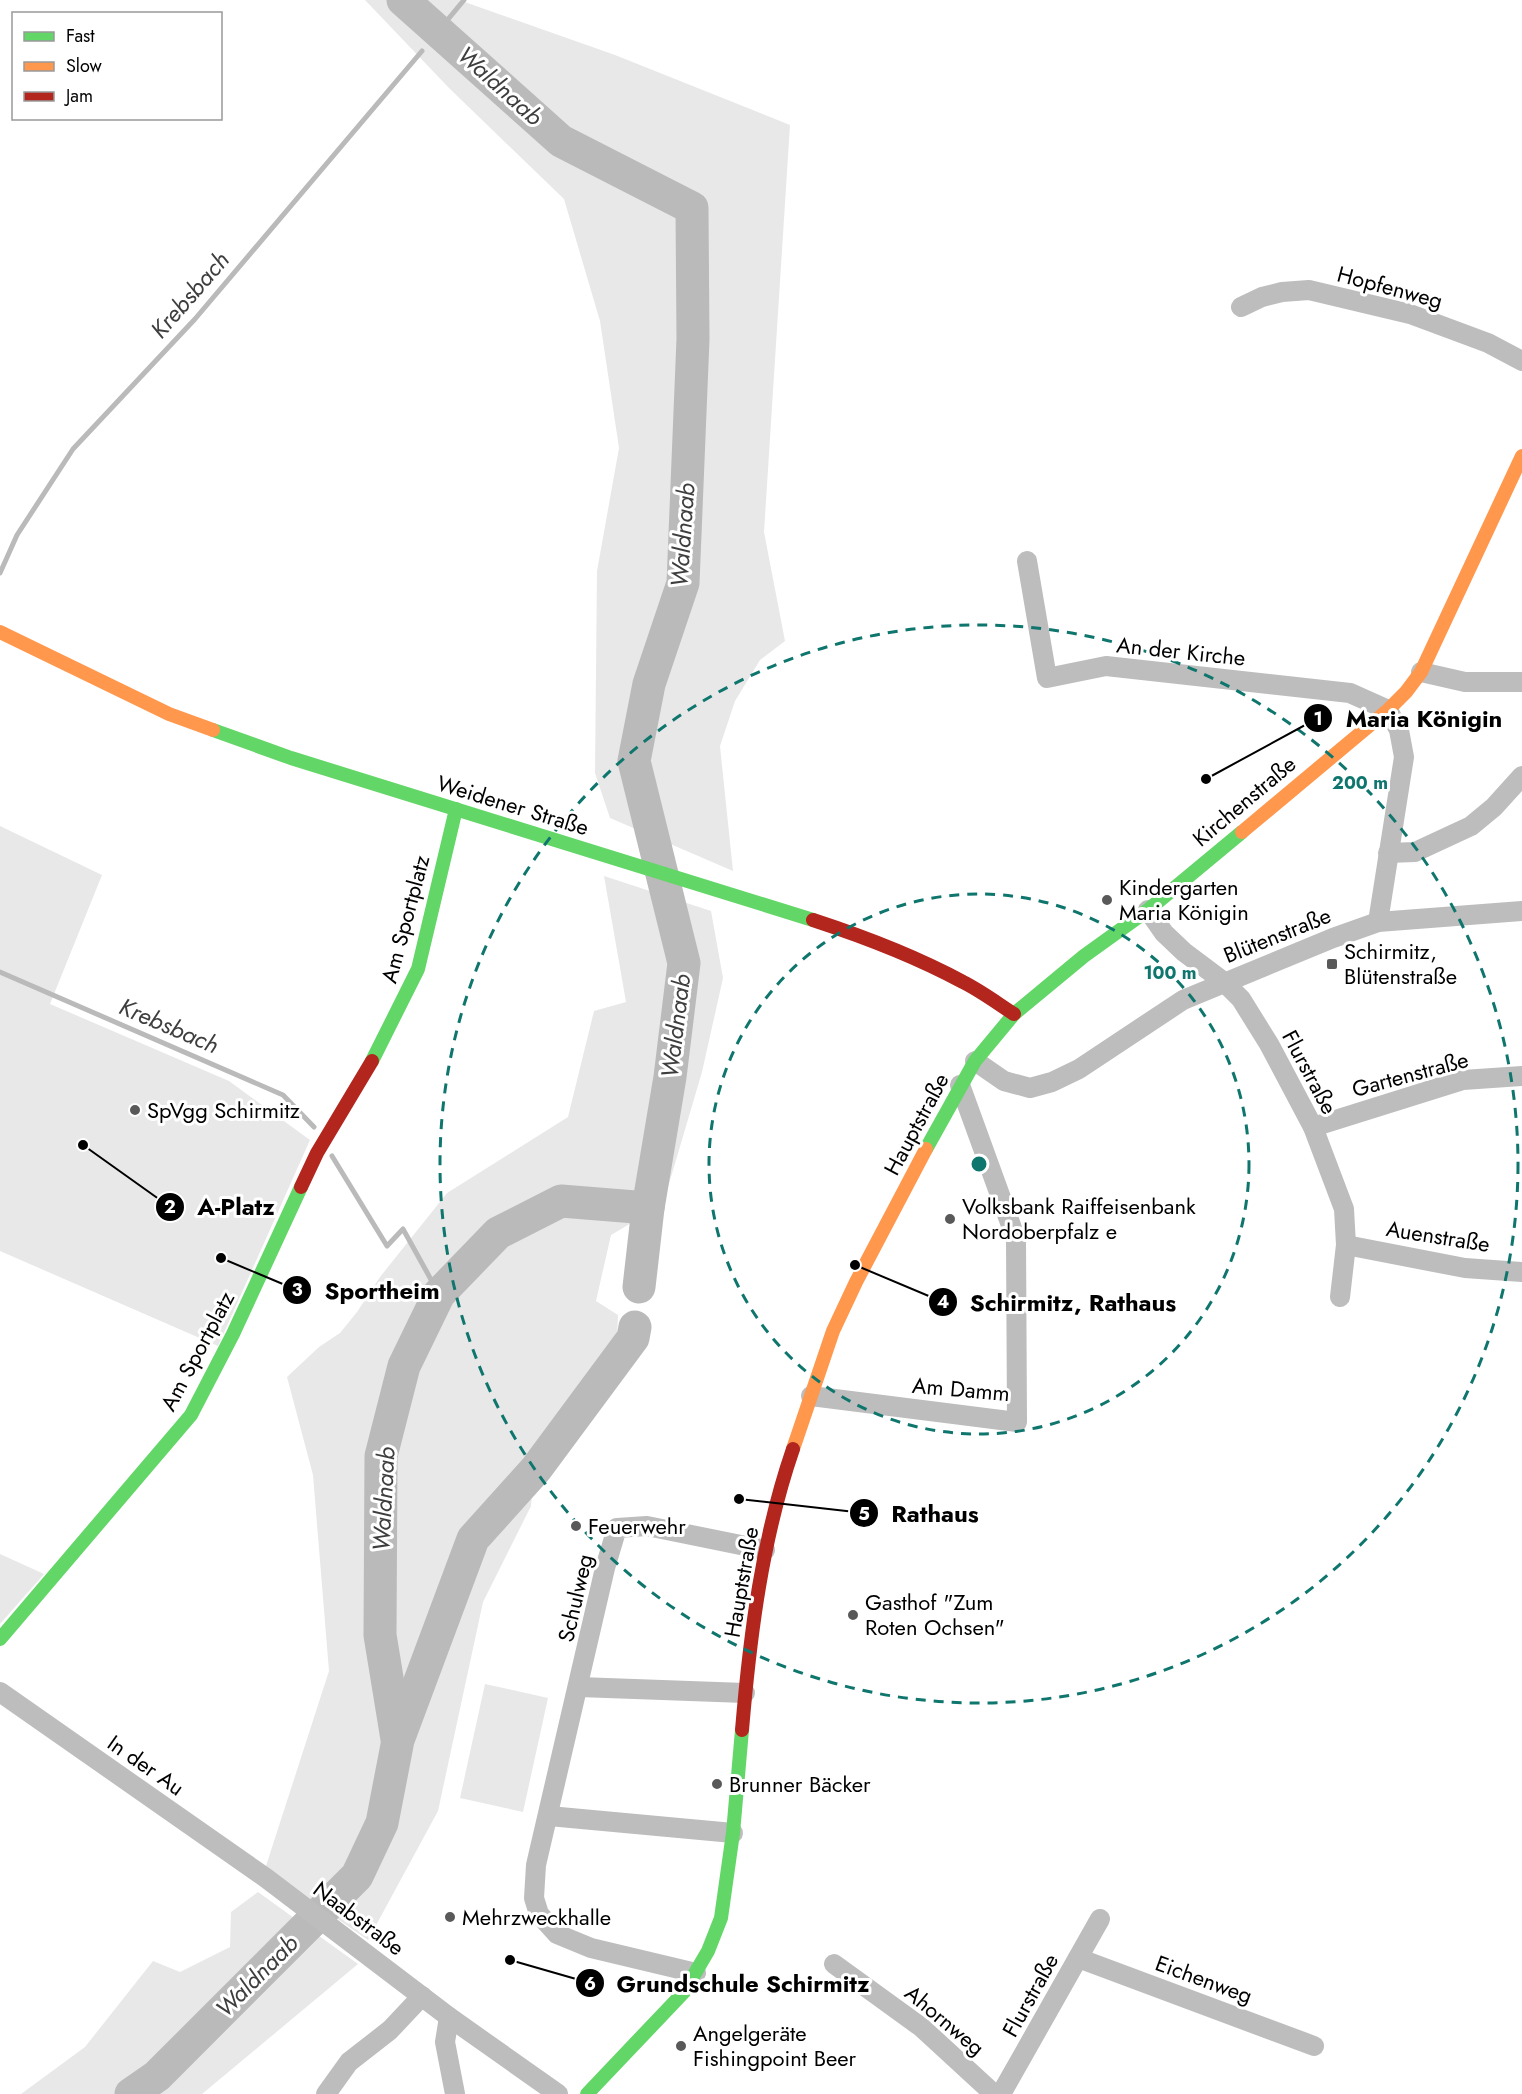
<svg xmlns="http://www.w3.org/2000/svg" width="1522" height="2094" viewBox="0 0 1522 2094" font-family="Jost,sans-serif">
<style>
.green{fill:#e8e8e8}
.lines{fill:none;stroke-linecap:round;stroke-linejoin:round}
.stream{stroke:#bababa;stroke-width:5}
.river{stroke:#bababa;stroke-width:33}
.street{stroke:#bdbdbd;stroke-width:20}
.fast{stroke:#63d668;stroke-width:14}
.slow{stroke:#ff974d;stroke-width:14}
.jam{stroke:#b3261e;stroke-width:14}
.ring{fill:none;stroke:#0f766e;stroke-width:3;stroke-dasharray:10 8}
.poi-dot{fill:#595959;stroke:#fff;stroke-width:2}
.labels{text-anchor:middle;stroke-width:6;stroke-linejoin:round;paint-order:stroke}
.street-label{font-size:22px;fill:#000;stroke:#fff}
.poi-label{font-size:22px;fill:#000;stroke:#fff;text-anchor:start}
.water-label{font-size:24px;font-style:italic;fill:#3e3e3e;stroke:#fff}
.centre{fill:#0f766e;stroke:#fff;stroke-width:3}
.ring-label{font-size:18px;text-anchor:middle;font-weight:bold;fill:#0f766e;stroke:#fff;stroke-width:6;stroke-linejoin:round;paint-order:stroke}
.leader{fill:none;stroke:#000;stroke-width:2}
.callout-dot{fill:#000;stroke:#fff;stroke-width:2}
.mark-label{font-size:18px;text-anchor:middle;font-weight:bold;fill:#fff}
.callout-label{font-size:24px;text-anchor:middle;font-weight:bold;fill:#000;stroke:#fff;stroke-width:6;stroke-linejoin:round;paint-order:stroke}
</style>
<rect width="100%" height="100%" fill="#fff"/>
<!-- green -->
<g class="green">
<path d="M365 0H459L615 55 790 125 764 532 785 641 760 660 735 701 720 746 733 871 610 818 595 773 597 571 619 448 600 321 564 199 449 88Z"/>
<path d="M0 826 102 875 50 1004 229 1081 310 1140 218 1346 0 1251Z"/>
<path d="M604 876 711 911 723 978 702 1072 663 1204 611 1235 596 1301 618 1315 617 1339 536 1442 531 1506 483 1602 438 1811 368 1940 265 1869 329 1671 313 1475 287 1377 319 1347 340 1333 357 1312 380 1277 447 1193 568 1117 594 1011 626 1002Z"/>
<path d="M0 1554 44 1574 0 1624Z"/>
<path d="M485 1684 548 1698 523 1812 460 1798Z"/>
<path d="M258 1892 358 1964 202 2094H21L85 2047 153 1961 180 1972 230 1947 231 1912Z"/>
</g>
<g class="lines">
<!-- stream -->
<g class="stream">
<path d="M440 29 464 0"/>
<path d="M0 573 17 535 73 449 195 319 422 51"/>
<path d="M0 972 283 1095 314 1127"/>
<path d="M332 1156 387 1246 403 1229 439 1294"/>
</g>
<!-- river -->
<g class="river">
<path d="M403 0 561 141 692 208 693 339 683 583 649 684 634 761 684 963 670 1077 648 1208 639 1287"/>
<path d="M397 1739 380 1635 381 1456 404 1366 439 1294 498 1233 561 1201 648 1208"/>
<path d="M131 2094 157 2076 357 1876 382 1823 398 1740 473 1539 536 1469 633 1338 635 1327"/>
</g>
<!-- street -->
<g class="street">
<path d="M1241 307 1262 297 1282 292 1309 290 1410 314 1488 343 1522 361"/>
<path d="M1027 561 1047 678 1106 666 1350 693 1388 710 1399 730 1404 757 1378 922"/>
<path d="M1421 672 1465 682H1522"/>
<path d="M1388 853 1415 852 1471 826 1494 807 1522 776"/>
<path d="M1148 910 1164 933 1184 952 1224 982 1241 999 1269 1044 1313 1127 1344 1209 1346 1245 1340 1297"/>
<path d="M975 1061 1004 1081 1030 1088 1052 1082 1079 1069 1183 1000 1333 938 1378 922 1522 911"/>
<path d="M1313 1127 1463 1080 1522 1076"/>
<path d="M1346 1245 1465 1268 1522 1272"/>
<path d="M811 1396 1017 1422 1016 1239 960 1085"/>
<path d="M579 1687 745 1693"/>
<path d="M0 1692 266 1878 449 2017 558 2094"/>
<path d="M549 1816 733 1833"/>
<path d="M1078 1958 1314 2046"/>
<path d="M834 1964 921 2027 994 2094"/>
<path d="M696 1973 591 1948 557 1934 539 1914 534 1898 536 1865 605 1568 617 1528 647 1526 765 1550"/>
<path d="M449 2017 445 2042 455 2094"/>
<path d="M326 2094 349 2062 390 2030 422 1996"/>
<path d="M1001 2094 1100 1919"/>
</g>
<!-- fast -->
<g class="fast">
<path d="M213 730 291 758 813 920"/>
<path d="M372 1061 418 969 456 809"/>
<path d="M926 1149 975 1061 1014 1014 1084 956 1148 910 1242 832"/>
<path d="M0 1639 191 1415 233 1334 301 1187"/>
<path d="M587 2094 684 1992 708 1951 721 1918 733 1833 742 1730"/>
</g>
<!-- slow -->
<g class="slow">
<path d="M0 632 169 714 213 730"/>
<path d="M1242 832 1388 710 1406 692 1421 672 1522 456"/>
<path d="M793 1449 833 1331 856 1282 926 1149"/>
</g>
<!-- jam -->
<g class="jam">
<path d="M813 920C865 937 915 956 963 982 981 991 997 1003 1014 1014"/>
<path d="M301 1187 317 1153 372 1061"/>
<path d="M742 1730C750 1635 762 1539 793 1449"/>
</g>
</g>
<!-- distance rings -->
<g class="ring">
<circle cx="979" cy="1164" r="270"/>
<circle cx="979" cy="1164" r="539"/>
</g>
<!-- markers -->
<g class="poi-dot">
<circle cx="1107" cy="900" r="6"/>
<rect x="1326" y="958" width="12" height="12" rx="3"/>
<circle cx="135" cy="1110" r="6"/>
<circle cx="950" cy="1219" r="6"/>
<circle cx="576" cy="1526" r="6"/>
<circle cx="853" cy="1615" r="6"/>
<circle cx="717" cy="1784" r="6"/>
<circle cx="450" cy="1917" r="6"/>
<circle cx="681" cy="2046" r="6"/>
</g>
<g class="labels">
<!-- street labels -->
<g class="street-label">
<text transform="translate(1390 287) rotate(15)" y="8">Hopfenweg</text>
<text transform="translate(1181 651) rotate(6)" y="8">An der Kirche</text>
<text transform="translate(1244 801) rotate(-40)" y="8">Kirchenstraße</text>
<text transform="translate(513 805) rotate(17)" y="8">Weidener Straße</text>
<text transform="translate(405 919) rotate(-75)" y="8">Am Sportplatz</text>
<text transform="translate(1277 935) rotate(-22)" y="8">Blütenstraße</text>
<text transform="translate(1310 1072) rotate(62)" y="8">Flurstraße</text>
<text transform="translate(1410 1074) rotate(-15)" y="8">Gartenstraße</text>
<text transform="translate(916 1124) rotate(-62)" y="8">Hauptstraße</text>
<text transform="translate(1438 1236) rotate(9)" y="8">Auenstraße</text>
<text transform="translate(197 1351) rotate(-62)" y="8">Am Sportplatz</text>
<text transform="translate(961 1389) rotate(5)" y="8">Am Damm</text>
<text transform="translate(741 1582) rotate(-80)" y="8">Hauptstraße</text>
<text transform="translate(575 1598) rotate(-77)" y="8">Schulweg</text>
<text transform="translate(146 1765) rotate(35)" y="8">In der Au</text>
<text transform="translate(359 1918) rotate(37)" y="8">Naabstraße</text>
<text transform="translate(1204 1979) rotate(20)" y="8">Eichenweg</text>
<text transform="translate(1030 1995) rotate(-61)" y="8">Flurstraße</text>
<text transform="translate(945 2020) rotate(40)" y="8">Ahornweg</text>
</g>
<!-- poi labels -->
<g class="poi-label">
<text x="1119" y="895">Kindergarten<tspan x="1119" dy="25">Maria Königin</tspan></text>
<text x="1344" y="959">Schirmitz,<tspan x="1344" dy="25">Blütenstraße</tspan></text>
<text x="147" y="1118">SpVgg Schirmitz</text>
<text x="962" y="1214">Volksbank Raiffeisenbank<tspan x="962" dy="25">Nordoberpfalz e</tspan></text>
<text x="588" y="1534">Feuerwehr</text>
<text x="865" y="1610">Gasthof "Zum<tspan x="865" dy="25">Roten Ochsen"</tspan></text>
<text x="729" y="1792">Brunner Bäcker</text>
<text x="462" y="1925">Mehrzweckhalle</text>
<text x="693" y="2041">Angelgeräte<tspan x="693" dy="25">Fishingpoint Beer</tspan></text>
</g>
<!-- water labels -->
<g class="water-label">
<text transform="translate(500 86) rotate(42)" y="8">Waldnaab</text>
<text transform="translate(190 295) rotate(-49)" y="8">Krebsbach</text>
<text transform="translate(683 535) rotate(-86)" y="8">Waldnaab</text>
<text transform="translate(169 1026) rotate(23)" y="8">Krebsbach</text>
<text transform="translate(676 1026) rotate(-83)" y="8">Waldnaab</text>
<text transform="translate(384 1499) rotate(-87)" y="8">Waldnaab</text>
<text transform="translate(257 1976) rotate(-45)" y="8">Waldnaab</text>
</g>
</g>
<circle cx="979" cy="1164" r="9" class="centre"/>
<g class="ring-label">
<text x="1360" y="789">200 m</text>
<text x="1170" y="979">100 m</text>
</g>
<!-- callouts -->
<path class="leader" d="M1206 779L1318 718M83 1145L170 1207M221 1258L297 1290M855 1265L943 1302M739 1499L864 1513M510 1960L590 1983"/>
<g class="callout-dot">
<circle cx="1206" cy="779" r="6"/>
<circle cx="83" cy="1145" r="6"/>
<circle cx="221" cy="1258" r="6"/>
<circle cx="855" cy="1265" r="6"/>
<circle cx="739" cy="1499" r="6"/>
<circle cx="510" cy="1960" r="6"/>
<circle cx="1318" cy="718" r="15"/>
<circle cx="170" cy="1207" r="15"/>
<circle cx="297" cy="1290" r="15"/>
<circle cx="943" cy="1302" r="15"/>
<circle cx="864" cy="1513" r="15"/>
<circle cx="590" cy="1983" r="15"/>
</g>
<g class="mark-label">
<text x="1318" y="725">1</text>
<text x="170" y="1213">2</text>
<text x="297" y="1296">3</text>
<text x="943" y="1308">4</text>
<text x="864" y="1520">5</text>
<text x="590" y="1990">6</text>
</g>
<g class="callout-label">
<text x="1424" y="727">Maria Königin</text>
<text x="236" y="1215">A-Platz</text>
<text x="382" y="1299">Sportheim</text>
<text x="1073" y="1311">Schirmitz, Rathaus</text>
<text x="935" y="1522">Rathaus</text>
<text x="743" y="1992">Grundschule Schirmitz</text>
</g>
<!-- legend -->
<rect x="12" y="12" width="210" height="108" fill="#ffffff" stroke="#999999" stroke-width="1.5"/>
<rect x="24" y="32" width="30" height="9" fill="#63d668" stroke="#999999" stroke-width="1.5"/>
<text x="66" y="42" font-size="18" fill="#000000">Fast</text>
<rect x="24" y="62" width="30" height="9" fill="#ff974d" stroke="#999999" stroke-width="1.5"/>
<text x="66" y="72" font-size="18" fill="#000000">Slow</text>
<rect x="24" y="92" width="30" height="9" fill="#b3261e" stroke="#999999" stroke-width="1.5"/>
<text x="66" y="102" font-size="18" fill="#000000">Jam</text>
</svg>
